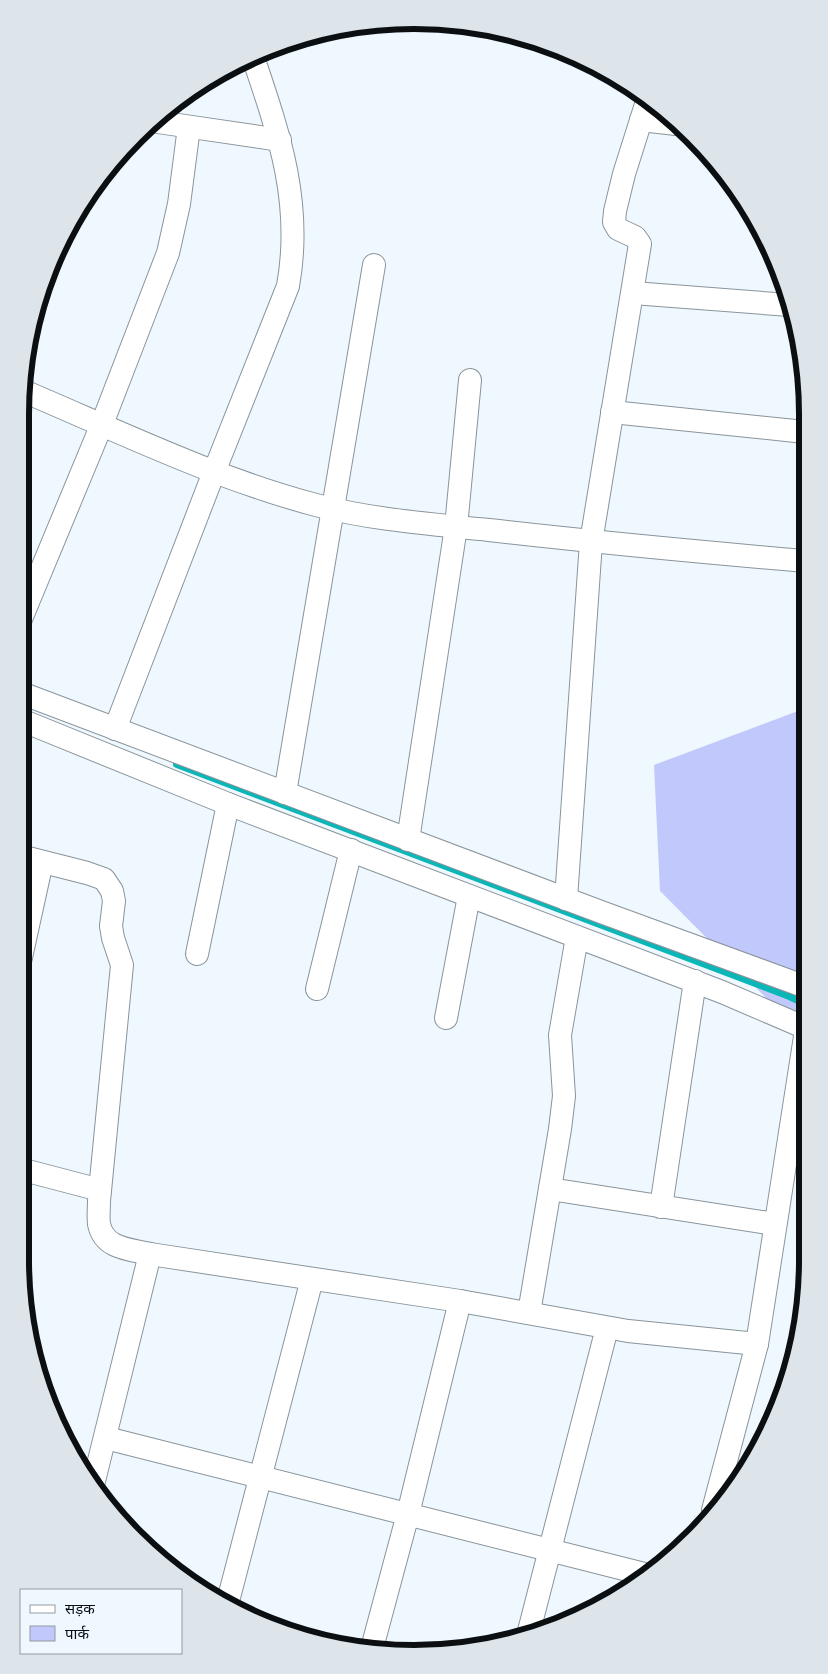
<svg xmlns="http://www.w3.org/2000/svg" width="828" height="1674" viewBox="0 0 828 1674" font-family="'Varela Round','Noto Sans Devanagari',sans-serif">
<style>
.green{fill:#c1c8fb}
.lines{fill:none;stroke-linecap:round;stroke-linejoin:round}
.stream{stroke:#0bb6b6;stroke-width:8}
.minor-casing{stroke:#89949b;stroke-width:24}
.minor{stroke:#fff;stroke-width:22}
.rim{fill:none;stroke:#0b0f11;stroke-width:6}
</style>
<rect width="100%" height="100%" fill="#eff8fe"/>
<!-- green -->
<path class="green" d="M806 708V1038L660 891 654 765Z"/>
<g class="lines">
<!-- stream -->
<path class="stream" d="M177 764 787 995 806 1004"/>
<defs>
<g id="minor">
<path d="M641 120 676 124"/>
<path d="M151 121 280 140"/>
<path d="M633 293 789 305"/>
<path d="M21 390C118 431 214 478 316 505 372 520 432 524 489 530 594 542 700 552 805 561"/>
<path d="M612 412 805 432"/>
<path d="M21 619 102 424 168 253 179 204 189 127"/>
<path d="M21 693 601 912 806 987"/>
<path d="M21 720 228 804 722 992 806 1028"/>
<path d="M115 729 214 472 288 286C303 203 279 134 253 57"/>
<path d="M285 793 374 265"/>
<path d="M408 840 456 527 470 380"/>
<path d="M20 856 87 873 104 879 112 891 114 901 111 926 113 938 122 965 99 1201C99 1208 98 1217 99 1224 104 1249 129 1249 150 1254L460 1301 628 1331 757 1344"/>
<path d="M566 899 591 542 640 244 635 237 618 229 614 222 615 211 624 174 648 98"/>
<path d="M197 954 228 804"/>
<path d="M20 962 42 862"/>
<path d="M317 989 351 850"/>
<path d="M446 1018 469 896"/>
<path d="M20 1169 100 1190"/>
<path d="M550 1189 775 1224"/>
<path d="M661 1207 695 981"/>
<path d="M529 1313 560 1129 564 1096 560 1035 577 937"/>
<path d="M106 1438 644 1574"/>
<path d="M93 1485 150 1254"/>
<path d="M713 1510 757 1344 806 1030"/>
<path d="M227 1605 312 1279"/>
<path d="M529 1631 607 1328"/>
<path d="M372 1648 408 1514 460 1301"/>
</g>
</defs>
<!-- minor casing -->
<use href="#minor" class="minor-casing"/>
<!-- minor -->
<use href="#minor" class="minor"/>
</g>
<!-- crop -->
<path d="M0 0H828V1674H0ZM414 29H414A385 385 0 0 1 799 414V1260A385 385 0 0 1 414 1645H414A385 385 0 0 1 29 1260V414A385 385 0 0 1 414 29Z" fill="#dde5eb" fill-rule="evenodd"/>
<path class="rim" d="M414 29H414A385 385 0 0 1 799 414V1260A385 385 0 0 1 414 1645H414A385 385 0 0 1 29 1260V414A385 385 0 0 1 414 29Z"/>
<!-- legend -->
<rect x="20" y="1589" width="162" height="65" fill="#eff8fe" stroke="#949b9f"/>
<rect x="30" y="1605" width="25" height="8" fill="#ffffff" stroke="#949b9f"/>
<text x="65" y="1614" font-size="15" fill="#0b0f11">सड़क</text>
<rect x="30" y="1626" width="25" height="15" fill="#c1c8fb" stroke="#949b9f"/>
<text x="65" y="1639" font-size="15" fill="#0b0f11">पार्क</text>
</svg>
